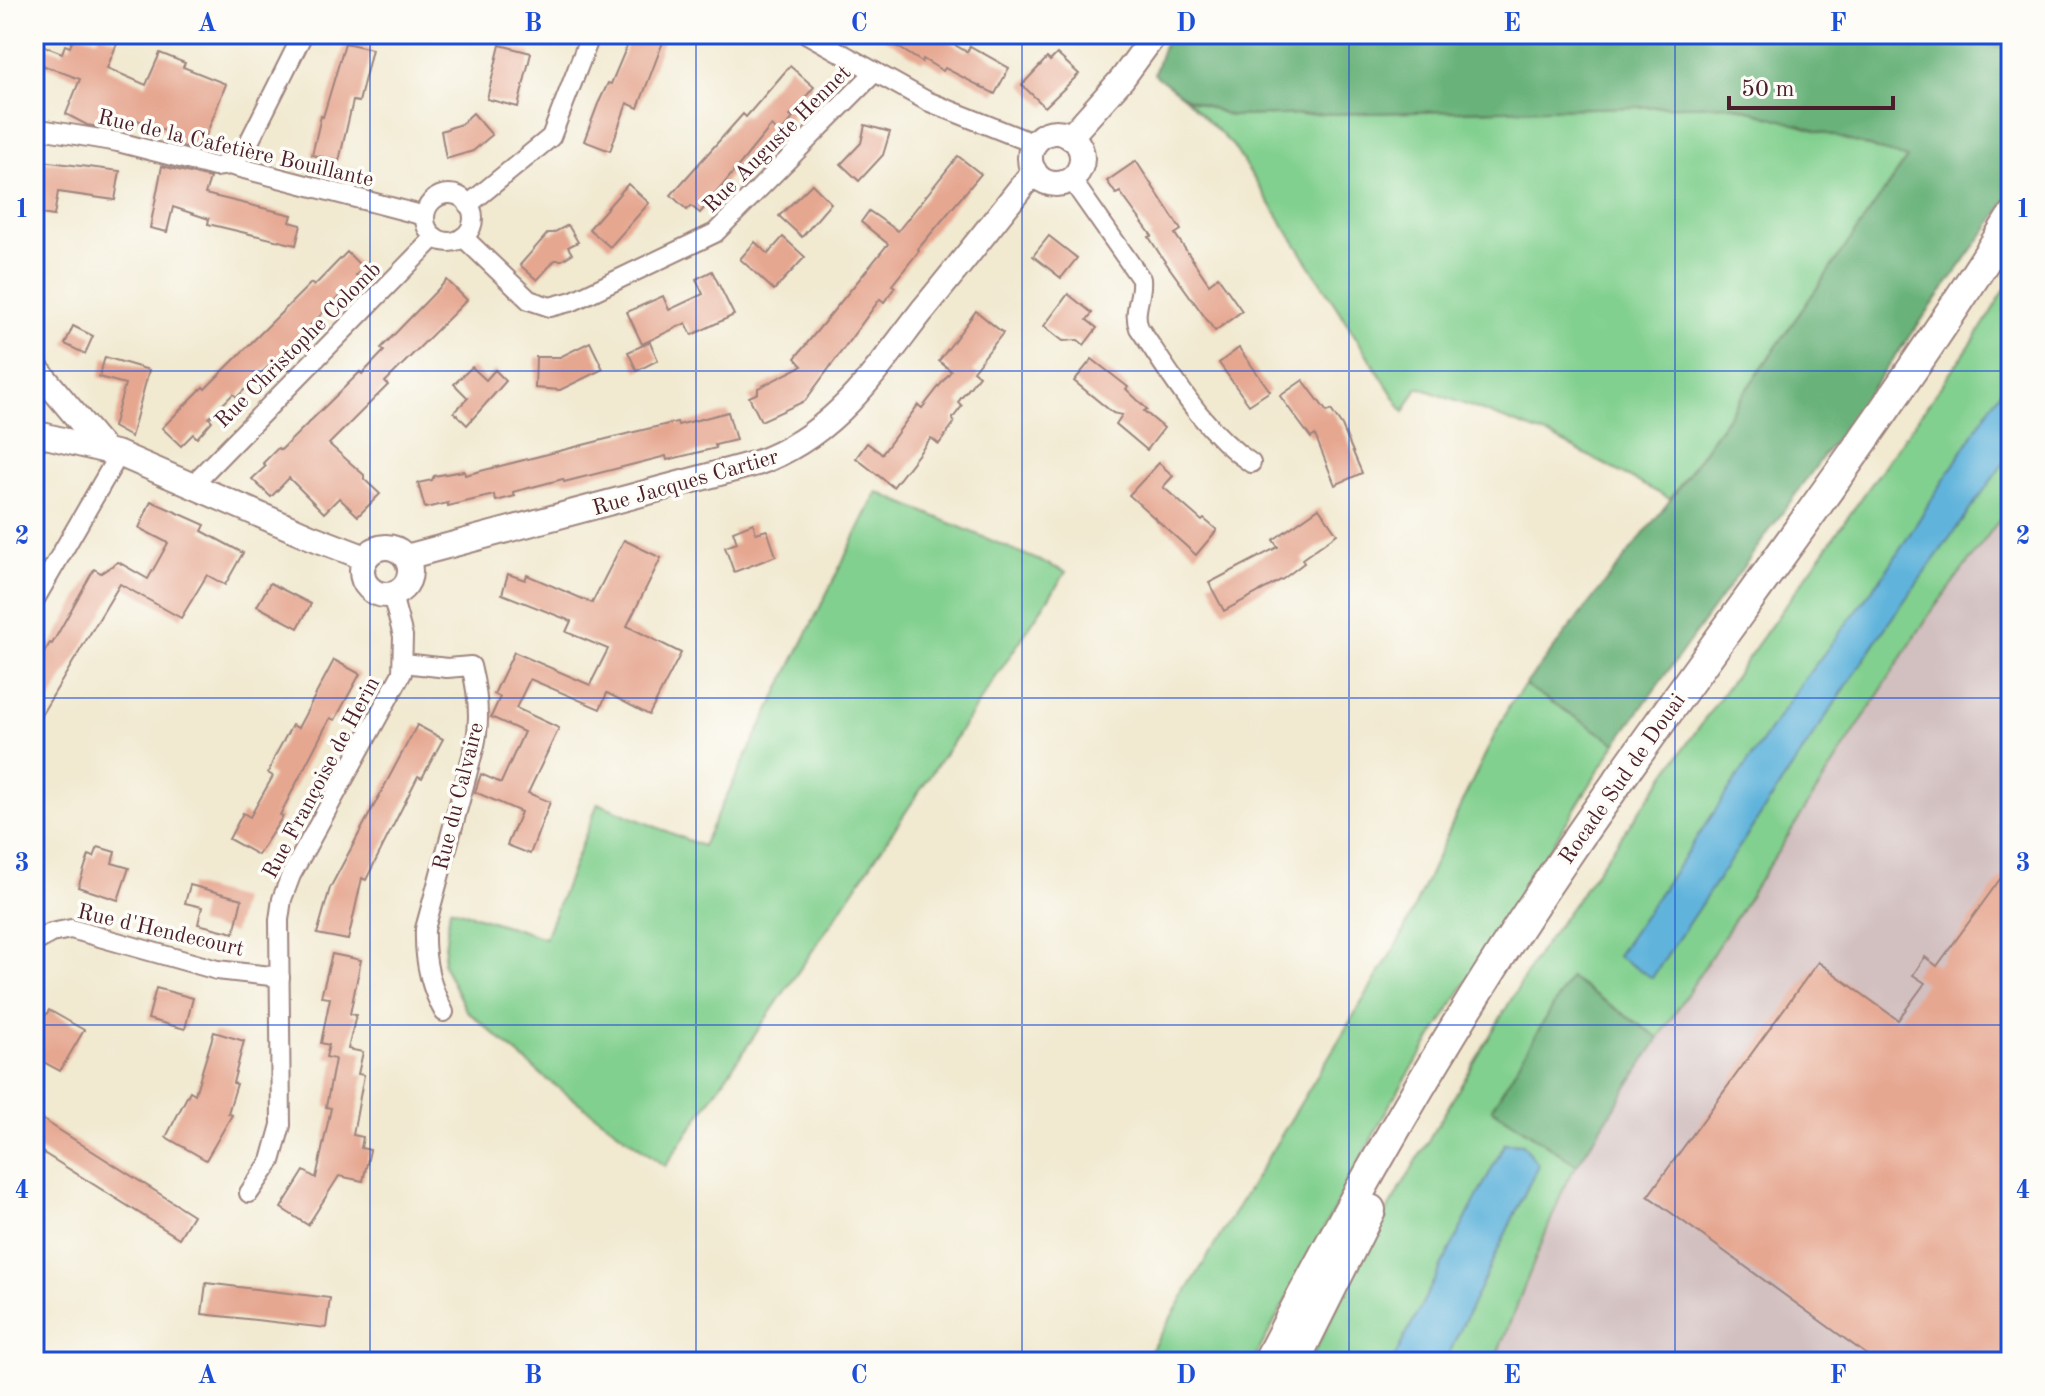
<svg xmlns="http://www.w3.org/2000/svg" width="2045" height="1396" viewBox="0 0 2045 1396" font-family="'Old Standard TT',serif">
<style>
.industrial{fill:#d2bfc0}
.green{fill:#82d08f;stroke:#66785d;stroke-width:2}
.forest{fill:#69b27a;stroke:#5a6852;stroke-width:2}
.water{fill:#60b4dc;stroke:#556a84;stroke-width:2}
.building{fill:#e6a791}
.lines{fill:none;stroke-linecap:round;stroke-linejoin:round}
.minor-casing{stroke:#9e847e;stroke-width:22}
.tertiary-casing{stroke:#9e847e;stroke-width:28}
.trunk-casing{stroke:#9e847e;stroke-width:34}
.minor{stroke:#fff;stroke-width:18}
.tertiary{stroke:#fff;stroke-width:24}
.trunk{stroke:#fff;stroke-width:30}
.grid{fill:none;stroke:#1d4ed8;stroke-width:2;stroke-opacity:0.55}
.labels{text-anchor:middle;stroke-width:7;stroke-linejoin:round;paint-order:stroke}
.street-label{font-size:22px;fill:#4a1f2b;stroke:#fdfcf7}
.neatline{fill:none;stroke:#1d4ed8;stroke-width:3}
.grid-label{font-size:26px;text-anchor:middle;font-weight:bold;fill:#1d4ed8}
</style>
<rect width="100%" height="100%" fill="#fdfcf7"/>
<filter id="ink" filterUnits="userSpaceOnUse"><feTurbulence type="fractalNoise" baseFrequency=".0125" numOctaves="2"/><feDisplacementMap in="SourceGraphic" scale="16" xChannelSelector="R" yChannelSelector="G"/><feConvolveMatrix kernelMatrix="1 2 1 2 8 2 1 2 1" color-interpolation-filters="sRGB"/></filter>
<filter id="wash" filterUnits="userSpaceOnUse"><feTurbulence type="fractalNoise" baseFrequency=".006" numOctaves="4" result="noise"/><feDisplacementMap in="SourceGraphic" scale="32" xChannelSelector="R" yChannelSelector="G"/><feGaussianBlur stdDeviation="1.8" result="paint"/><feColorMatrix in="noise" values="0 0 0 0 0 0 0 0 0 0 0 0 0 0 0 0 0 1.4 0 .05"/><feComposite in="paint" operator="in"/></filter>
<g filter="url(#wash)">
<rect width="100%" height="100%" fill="#f1e9d0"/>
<!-- industrial -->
<path class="industrial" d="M2011 504V1362H1494L1567 1180 1927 618Z"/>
<!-- green -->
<g class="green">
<path d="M1953 34H2011V55L2006 49Z"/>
<path d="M1184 97 1231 116 1732 105 1908 158 1670 499 1555 438 1418 387 1404 412 1233 146Z"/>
<path d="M2011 280V504L1927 618 1659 1038 1570 978 1492 1109 1577 1165 1567 1180 1494 1362H1309L1373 1235 1538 954 1975 338Z"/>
<path d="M877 492 1066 572 841 909 665 1166 548 1080 466 1010 443 964 450 908 545 938 598 803 702 846Z"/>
<path d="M1525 685 1616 743 1390 1104 1253 1362H1144L1400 939 1464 798 1509 706Z"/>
</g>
<!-- forest -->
<g class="forest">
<path d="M1168 34H1953L2006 49 2011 55V196L1616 743 1525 685 1671 499 1907 158 1732 105 1231 116 1184 97 1154 74Z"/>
<path d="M1570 978 1659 1038 1577 1165 1492 1108Z"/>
</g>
<!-- water -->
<g class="water">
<path d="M2011 374V453L1889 622 1652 978 1617 956 1800 685 1887 570Z"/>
<path d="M1505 1143 1523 1144 1538 1165 1445 1362H1392Z"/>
</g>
<g id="blocks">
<!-- building -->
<g class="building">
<path d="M75 34 97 39 100 34 118 41 107 68 146 85 160 53 185 63 183 67 226 84 200 151 169 143 173 134 130 117 124 131 87 125 66 114 80 79 34 62V42L62 53 65 45 70 47Z"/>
<path d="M632 34H666L638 108 627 103 610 151 584 141 598 104 608 83 611 84Z"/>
<path d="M877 34H936L967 52 970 46 1009 68 995 94 945 68 943 71 923 59 922 62Z"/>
<path d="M345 43 372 49 359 102 353 101 339 161 312 155 321 116 323 117Z"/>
<path d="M500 45 531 53 518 107 487 99Z"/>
<path d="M1057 54 1079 74 1045 107 1022 85 1047 58 1050 61Z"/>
<path d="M790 66 814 87 790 116 793 118 780 134 771 126 700 213 691 206 687 210 671 195 743 114 746 117Z"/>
<path d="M473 113 492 135 473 151 446 159 441 131 461 124Z"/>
<path d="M865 125 890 132 883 155 859 181 841 164 861 143Z"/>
<path d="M958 156 981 174 918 249 919 251 892 285 895 287 884 302 880 299 805 401 761 421 749 397 758 393V388L802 366 795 358 888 244 861 222 869 211 898 231Z"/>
<path d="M34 160 120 171 115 200 58 192 54 216 34 213Z"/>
<path d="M1136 161 1181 230 1175 234 1209 284 1218 277 1242 311 1215 331 1161 256 1149 237 1152 236 1120 192 1116 194 1107 181Z"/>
<path d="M162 166 210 178 205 194 292 215 290 222 301 225 296 245 208 224 209 219 173 207 167 232 150 228Z"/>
<path d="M628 184 649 203 610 247 589 229Z"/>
<path d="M812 184 831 203 802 237 779 216Z"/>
<path d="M568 225 578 242 568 247 572 254 562 260H555L537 280 520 265 548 233H553Z"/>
<path d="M1049 236 1077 258 1061 278 1033 256Z"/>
<path d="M783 237 805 257 774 290 740 259 755 242 768 254Z"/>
<path d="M347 252 363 268 356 275 360 279 345 295 343 293 237 397 233 394 209 418 212 421 197 438 193 434 181 446 162 428 203 387 205 389 311 283 314 286Z"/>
<path d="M712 271 734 315 692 335 686 323 642 344 627 312 663 296 669 310 703 294 696 279Z"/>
<path d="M447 280 467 300 385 382 388 385 329 444 364 475V479L380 494 358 516 339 498 324 513 289 478 271 497 252 479 266 466 263 463 278 448 281 450 360 372 362 374 384 351 381 348Z"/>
<path d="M1068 294 1092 313 1087 320 1097 328 1084 345 1078 340 1063 341 1044 326Z"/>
<path d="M976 311 1003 333 973 371 979 376 958 402 962 406 953 418 954 423 939 444 931 438 893 487 856 458 867 443 882 454 918 405 922 408 951 371 939 361Z"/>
<path d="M73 326 93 336 85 354 65 344Z"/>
<path d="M590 342 603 369 560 390 535 388 536 357H560Z"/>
<path d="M650 342 658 360 637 371 628 352Z"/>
<path d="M1239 348 1270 391 1249 405 1219 363Z"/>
<path d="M105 357 149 370 131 437 113 427 125 384 99 377Z"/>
<path d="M1092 359 1128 387 1126 389 1147 409 1144 411 1164 428 1147 450 1116 424 1122 415 1113 413 1074 381Z"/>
<path d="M472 367 486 380 495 370 506 381 467 425 454 412 468 398 454 384Z"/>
<path d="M1303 380 1327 412 1331 410 1342 426 1362 473 1335 485 1315 435 1311 438 1280 396Z"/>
<path d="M728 412 736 440 715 445 716 448 667 460 666 456 564 482 563 479 513 492 515 496 496 501 494 495 448 506V503L425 508 418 483 432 480 434 476 464 471 465 475 630 433 677 422 678 425Z"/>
<path d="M1159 463 1173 476 1163 487 1202 521 1204 519 1217 530 1196 555 1129 495Z"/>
<path d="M151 501 205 525 202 531 243 553 225 585 207 575 181 618 120 584 34 727V669L50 643 52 644 94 569 101 573 118 562 148 579 168 543 139 528Z"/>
<path d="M1319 508 1337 534 1302 559 1304 563 1283 579 1224 611 1209 583 1278 547 1273 540Z"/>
<path d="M753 523 756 533 767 530 776 556 734 572 725 547 737 543 733 531Z"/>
<path d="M624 540 661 558 627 626 681 653 649 715 607 693 600 709 530 679 516 708 559 728 528 793 550 802 530 854 507 845 521 812 475 792 481 774 501 783 524 732 491 717 500 697 494 694 514 652 590 685 608 649 566 632 571 621 502 594 508 574 525 580 527 575 592 603Z"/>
<path d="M270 583 311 604 298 628 257 606Z"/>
<path d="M334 660 360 674 335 720 330 718 280 815 283 816 258 855 229 839 243 813 250 817 273 776 268 773 275 756 292 725 298 728Z"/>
<path d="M417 725 443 739 422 778 418 776 366 880 362 878 348 940 317 934 330 888Z"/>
<path d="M98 847 115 852 112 863 129 868 118 900 78 887 89 855 94 857Z"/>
<path d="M2011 864V1362H1877L1648 1196 1818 962 1898 1020 1925 983 1913 975 1925 957 1937 966Z"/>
<path d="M190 885 242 899 234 933 198 924 202 907 185 903Z"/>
<path d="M332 954 361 960 350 1014 356 1015 348 1049 363 1052 358 1074 364 1075 353 1135 363 1137 361 1148 370 1150 363 1181 339 1176 308 1225 281 1208 304 1171 316 1178 331 1108 326 1107 335 1059 326 1057 329 1045 321 1043 330 998 321 997Z"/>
<path d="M156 988 193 998 185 1029 148 1019Z"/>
<path d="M49 1010 84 1030 60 1071 34 1057V1044L40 1033 37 1031Z"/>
<path d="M214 1032 244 1041 233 1083 237 1084 228 1113 232 1115 206 1160 166 1137 190 1091 195 1094Z"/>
<path d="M34 1114 193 1215 179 1238 34 1147Z"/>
<path d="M206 1283 330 1298 326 1328 202 1314Z"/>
</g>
</g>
</g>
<g filter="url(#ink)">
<use href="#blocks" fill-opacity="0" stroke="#9e847e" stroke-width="2"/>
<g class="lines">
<defs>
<g id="minor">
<path d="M807 34 927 101 1035 144"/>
<path d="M34 128 118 142 215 167 229 165 425 216"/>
<path d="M229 165 247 146 303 34"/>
<path d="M1071 179 1141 279C1143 296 1132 311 1139 328 1172 376 1202 430 1251 463"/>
<circle cx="449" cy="218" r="24"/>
<path d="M468 205 551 137 591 34"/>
<path d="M463 237 529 300 550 307 573 301 715 233 875 72"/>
<path d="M192 485 435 237"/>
<path d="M34 601 119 454"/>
<path d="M404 663 447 668 471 666C478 693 481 718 475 745L425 929C424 959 429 985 444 1012"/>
<path d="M34 943 51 933 71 929 217 970 280 977"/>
<path d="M249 1193 271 1161 281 1125 279 920 282 899 291 875 402 673 403 636 392 595"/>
</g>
<g id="tertiary">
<circle cx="1056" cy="158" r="26"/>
<path d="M1070 137 1122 79 1155 34"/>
<path d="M34 366 103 448"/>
<path d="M34 433 119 454 311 537 366 558"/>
<circle cx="386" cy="571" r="24"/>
<path d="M406 557 757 463C835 435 873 374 922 311 960 265 997 218 1034 171"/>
</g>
<g id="trunk">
<path d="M1268 1362C1361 1181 1463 1005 1579 837 1722 630 1878 432 2011 219"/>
<path d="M1294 1362 1370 1210"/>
</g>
</defs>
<!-- minor casing -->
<use href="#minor" class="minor-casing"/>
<!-- tertiary casing -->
<use href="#tertiary" class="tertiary-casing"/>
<!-- trunk casing -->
<use href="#trunk" class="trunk-casing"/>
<!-- minor -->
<use href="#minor" class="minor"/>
<!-- tertiary -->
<use href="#tertiary" class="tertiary"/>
<!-- trunk -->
<use href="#trunk" class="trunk"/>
</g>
</g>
<!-- grid -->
<path class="grid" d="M370 34V1362M696 34V1362M1022 34V1362M1349 34V1362M1675 34V1362M34 371H2011M34 698H2011M34 1025H2011"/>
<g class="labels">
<!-- street labels -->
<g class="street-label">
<text transform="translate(776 138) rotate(-45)" y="8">Rue Auguste Hennet</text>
<text transform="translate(236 147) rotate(13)" y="8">Rue de la Cafetière Bouillante</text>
<text transform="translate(297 344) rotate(-45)" y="8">Rue Christophe Colomb</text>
<text transform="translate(685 481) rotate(-16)" y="8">Rue Jacques Cartier</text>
<text transform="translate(320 777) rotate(-62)" y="8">Rue Françoise de Herin</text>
<text transform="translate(1621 778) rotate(-55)" y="8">Rocade Sud de Douai</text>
<text transform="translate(457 796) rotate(-76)" y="8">Rue du Calvaire</text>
<text transform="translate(161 929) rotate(13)" y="8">Rue d'Hendecourt</text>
</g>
</g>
<!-- margin -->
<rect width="2045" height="1396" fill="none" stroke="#fdfcf7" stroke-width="88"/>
<!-- scale -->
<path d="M1729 96v12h164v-12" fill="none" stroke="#4a1f2b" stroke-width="4"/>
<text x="1741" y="96" font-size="24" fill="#4a1f2b" stroke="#fdfcf7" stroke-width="6" paint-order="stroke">50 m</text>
<rect x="44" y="44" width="1957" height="1308" class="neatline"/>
<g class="grid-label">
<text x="207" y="31">A</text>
<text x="533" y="31">B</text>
<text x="859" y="31">C</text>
<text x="1186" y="31">D</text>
<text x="1512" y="31">E</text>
<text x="1838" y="31">F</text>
<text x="22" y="217">1</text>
<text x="2023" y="217">1</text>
<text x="22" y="544">2</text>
<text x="2023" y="544">2</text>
<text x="22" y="871">3</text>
<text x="2023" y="871">3</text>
<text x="22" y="1198">4</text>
<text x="2023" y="1198">4</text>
<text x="207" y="1383">A</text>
<text x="533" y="1383">B</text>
<text x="859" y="1383">C</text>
<text x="1186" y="1383">D</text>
<text x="1512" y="1383">E</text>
<text x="1838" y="1383">F</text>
</g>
</svg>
